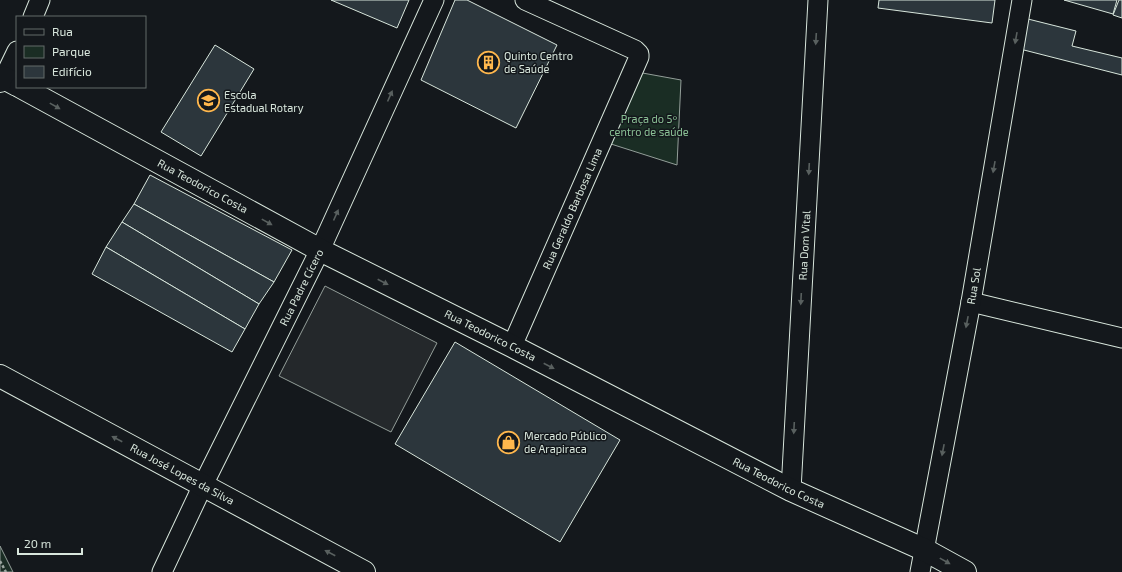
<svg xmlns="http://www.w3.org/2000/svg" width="1122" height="572" viewBox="0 0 1122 572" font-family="'Exo 2',sans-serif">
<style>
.green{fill:#1a2d24;stroke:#939e99}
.parking{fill:#24282b;stroke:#939e99}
.building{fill:#2c363c;stroke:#d8e6dc}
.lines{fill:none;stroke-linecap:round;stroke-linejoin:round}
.street-casing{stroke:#d8e6dc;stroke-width:21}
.secondary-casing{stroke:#d8e6dc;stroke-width:24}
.path{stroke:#9da8a2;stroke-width:2.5;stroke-dasharray:3 2;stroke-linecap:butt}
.street{stroke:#14181c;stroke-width:19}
.secondary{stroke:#14181c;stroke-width:22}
.oneway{fill:#59605f}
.labels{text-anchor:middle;stroke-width:3;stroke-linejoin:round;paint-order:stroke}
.poi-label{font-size:11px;fill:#d8e6dc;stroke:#14181c;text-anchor:start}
.park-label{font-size:11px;fill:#8ac095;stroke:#14181c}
.street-label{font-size:11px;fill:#d8e6dc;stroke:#14181c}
</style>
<rect width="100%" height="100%" fill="#14181c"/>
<!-- green -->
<g class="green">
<path d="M637 72 681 80 677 165 611 144Z"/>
<path d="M0 546 13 572H0Z"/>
</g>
<!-- parking -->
<path class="parking" d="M325 286 437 343 391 432 279 376Z"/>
<!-- building -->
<g class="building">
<path d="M331 0H409L397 28Z"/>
<path d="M455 0H467L557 45 516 128 421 80Z"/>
<path d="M879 0H995L992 23 878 8Z"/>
<path d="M1064 0H1117L1113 14Z"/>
<path d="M1119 0H1122V18L1113 15Z"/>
<path d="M1028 19 1076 31 1072 46 1122 58V75L1020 49Z"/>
<path d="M215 45 254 69 201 156 161 132Z"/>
<path d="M150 175 292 250 274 282 134 204Z"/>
<path d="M134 204 274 282 259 304 122 222Z"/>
<path d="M122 222 259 304 245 329 106 247Z"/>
<path d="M106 247 245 329 232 352 92 274Z"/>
<path d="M455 342 620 440 560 542 395 444Z"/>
</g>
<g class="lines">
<defs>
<g id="street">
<path d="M33 17 40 0"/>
<path d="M0 76 4 78 17 51"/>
<path d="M971 302 1122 338"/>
<path id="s1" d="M512 346 639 57V54L635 50 525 0"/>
<path id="s2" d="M791 490 818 0"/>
<path id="s3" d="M162 572 203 485 320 250 434 0"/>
<path id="s4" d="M920 572 971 302 1022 0"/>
</g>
<g id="secondary">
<path d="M0 81 4 78 17 85"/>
<path id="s5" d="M21 87 320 250 512 346 791 490 925 550 965 572"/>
<path id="s6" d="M0 376 364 572"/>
</g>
</defs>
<!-- street casing -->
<use href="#street" class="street-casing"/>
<!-- secondary casing -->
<use href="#secondary" class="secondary-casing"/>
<!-- path -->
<path class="path" d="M0 561 6 572"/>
<!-- street -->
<use href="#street" class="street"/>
<!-- secondary -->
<use href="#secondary" class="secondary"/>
</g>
<!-- one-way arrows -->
<defs><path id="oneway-solid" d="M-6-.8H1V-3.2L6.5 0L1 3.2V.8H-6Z"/></defs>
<g class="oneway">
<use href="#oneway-solid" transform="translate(1016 38) rotate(100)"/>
<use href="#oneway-solid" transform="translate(816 39) rotate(93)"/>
<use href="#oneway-solid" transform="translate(390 96) rotate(-66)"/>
<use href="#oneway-solid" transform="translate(55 106) rotate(29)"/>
<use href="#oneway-solid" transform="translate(994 167) rotate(100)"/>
<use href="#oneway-solid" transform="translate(809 169) rotate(93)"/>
<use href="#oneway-solid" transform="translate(336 215) rotate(-66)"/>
<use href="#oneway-solid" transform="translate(267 222) rotate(29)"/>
<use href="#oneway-solid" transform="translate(383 282) rotate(27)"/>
<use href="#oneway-solid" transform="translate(801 299) rotate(93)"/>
<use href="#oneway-solid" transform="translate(967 322) rotate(101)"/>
<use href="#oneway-solid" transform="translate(549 366) rotate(27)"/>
<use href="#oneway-solid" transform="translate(794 428) rotate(93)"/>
<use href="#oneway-solid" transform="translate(117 439) rotate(-152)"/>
<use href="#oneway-solid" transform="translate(943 450) rotate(101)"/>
<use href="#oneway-solid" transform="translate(330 553) rotate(-152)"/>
<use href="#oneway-solid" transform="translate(945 561) rotate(29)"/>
</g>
<!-- icons -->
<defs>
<symbol id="building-ring" viewBox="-11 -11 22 22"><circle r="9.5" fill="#14181c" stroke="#ffb74d" stroke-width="1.5"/><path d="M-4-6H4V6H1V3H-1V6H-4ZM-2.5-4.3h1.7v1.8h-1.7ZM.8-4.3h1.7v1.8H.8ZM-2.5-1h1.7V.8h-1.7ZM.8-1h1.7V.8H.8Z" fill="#ffb74d"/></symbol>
<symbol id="school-ring" viewBox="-11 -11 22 22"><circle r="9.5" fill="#14181c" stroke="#ffb74d" stroke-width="1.5"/><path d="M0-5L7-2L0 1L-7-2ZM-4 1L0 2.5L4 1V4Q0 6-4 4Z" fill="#ffb74d"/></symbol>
<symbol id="shop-ring" viewBox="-11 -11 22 22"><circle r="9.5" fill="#14181c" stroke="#ffb74d" stroke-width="1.5"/><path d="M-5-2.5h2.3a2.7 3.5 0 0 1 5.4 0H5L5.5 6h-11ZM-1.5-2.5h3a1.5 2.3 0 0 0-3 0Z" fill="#ffb74d"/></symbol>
</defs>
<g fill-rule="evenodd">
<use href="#building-ring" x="476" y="50" width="25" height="25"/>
<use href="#school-ring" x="196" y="88" width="25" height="25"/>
<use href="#shop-ring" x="496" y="430" width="25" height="25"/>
</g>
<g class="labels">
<!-- poi labels -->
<g class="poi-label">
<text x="504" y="60">Quinto Centro<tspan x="504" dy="13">de Saúde</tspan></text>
<text x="224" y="99">Escola<tspan x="224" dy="13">Estadual Rotary</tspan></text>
<text x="524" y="440">Mercado Público<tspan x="524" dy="13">de Arapiraca</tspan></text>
</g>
<!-- park labels -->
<g class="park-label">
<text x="649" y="123">Praça do 5º<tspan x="649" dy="13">centro de saúde</tspan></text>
</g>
<!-- street labels -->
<g class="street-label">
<text dy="4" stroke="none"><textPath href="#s5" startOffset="207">Rua Teodorico Costa</textPath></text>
<text dy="4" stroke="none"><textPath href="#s1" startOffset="150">Rua Geraldo Barbosa Lima</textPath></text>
<text dy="4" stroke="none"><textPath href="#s2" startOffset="245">Rua Dom Vital</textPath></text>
<text dy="4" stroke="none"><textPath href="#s4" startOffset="291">Rua Sol</textPath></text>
<text dy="4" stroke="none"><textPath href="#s3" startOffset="317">Rua Padre Cícero</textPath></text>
<text dy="4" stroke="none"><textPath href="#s5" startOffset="531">Rua Teodorico Costa</textPath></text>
<text dy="4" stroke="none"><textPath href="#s6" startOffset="207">Rua José Lopes da Silva</textPath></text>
<text dy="4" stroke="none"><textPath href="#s5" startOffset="855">Rua Teodorico Costa</textPath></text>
</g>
</g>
<!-- legend -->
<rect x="16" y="16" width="130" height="72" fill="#14181c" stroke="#626a69"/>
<rect x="24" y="29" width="20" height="6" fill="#14181c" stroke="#626a69"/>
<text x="52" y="36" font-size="12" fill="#d8e6dc">Rua</text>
<rect x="24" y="46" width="20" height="12" fill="#1a2d24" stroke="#626a69"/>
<text x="52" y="56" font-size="12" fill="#d8e6dc">Parque</text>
<rect x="24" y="66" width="20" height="12" fill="#2c363c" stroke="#626a69"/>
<text x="52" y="76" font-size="12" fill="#d8e6dc">Edifício</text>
<!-- scale -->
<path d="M18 548v6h64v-6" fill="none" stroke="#d8e6dc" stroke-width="2"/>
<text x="24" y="548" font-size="12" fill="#d8e6dc" stroke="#14181c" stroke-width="3" paint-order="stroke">20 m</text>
</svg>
